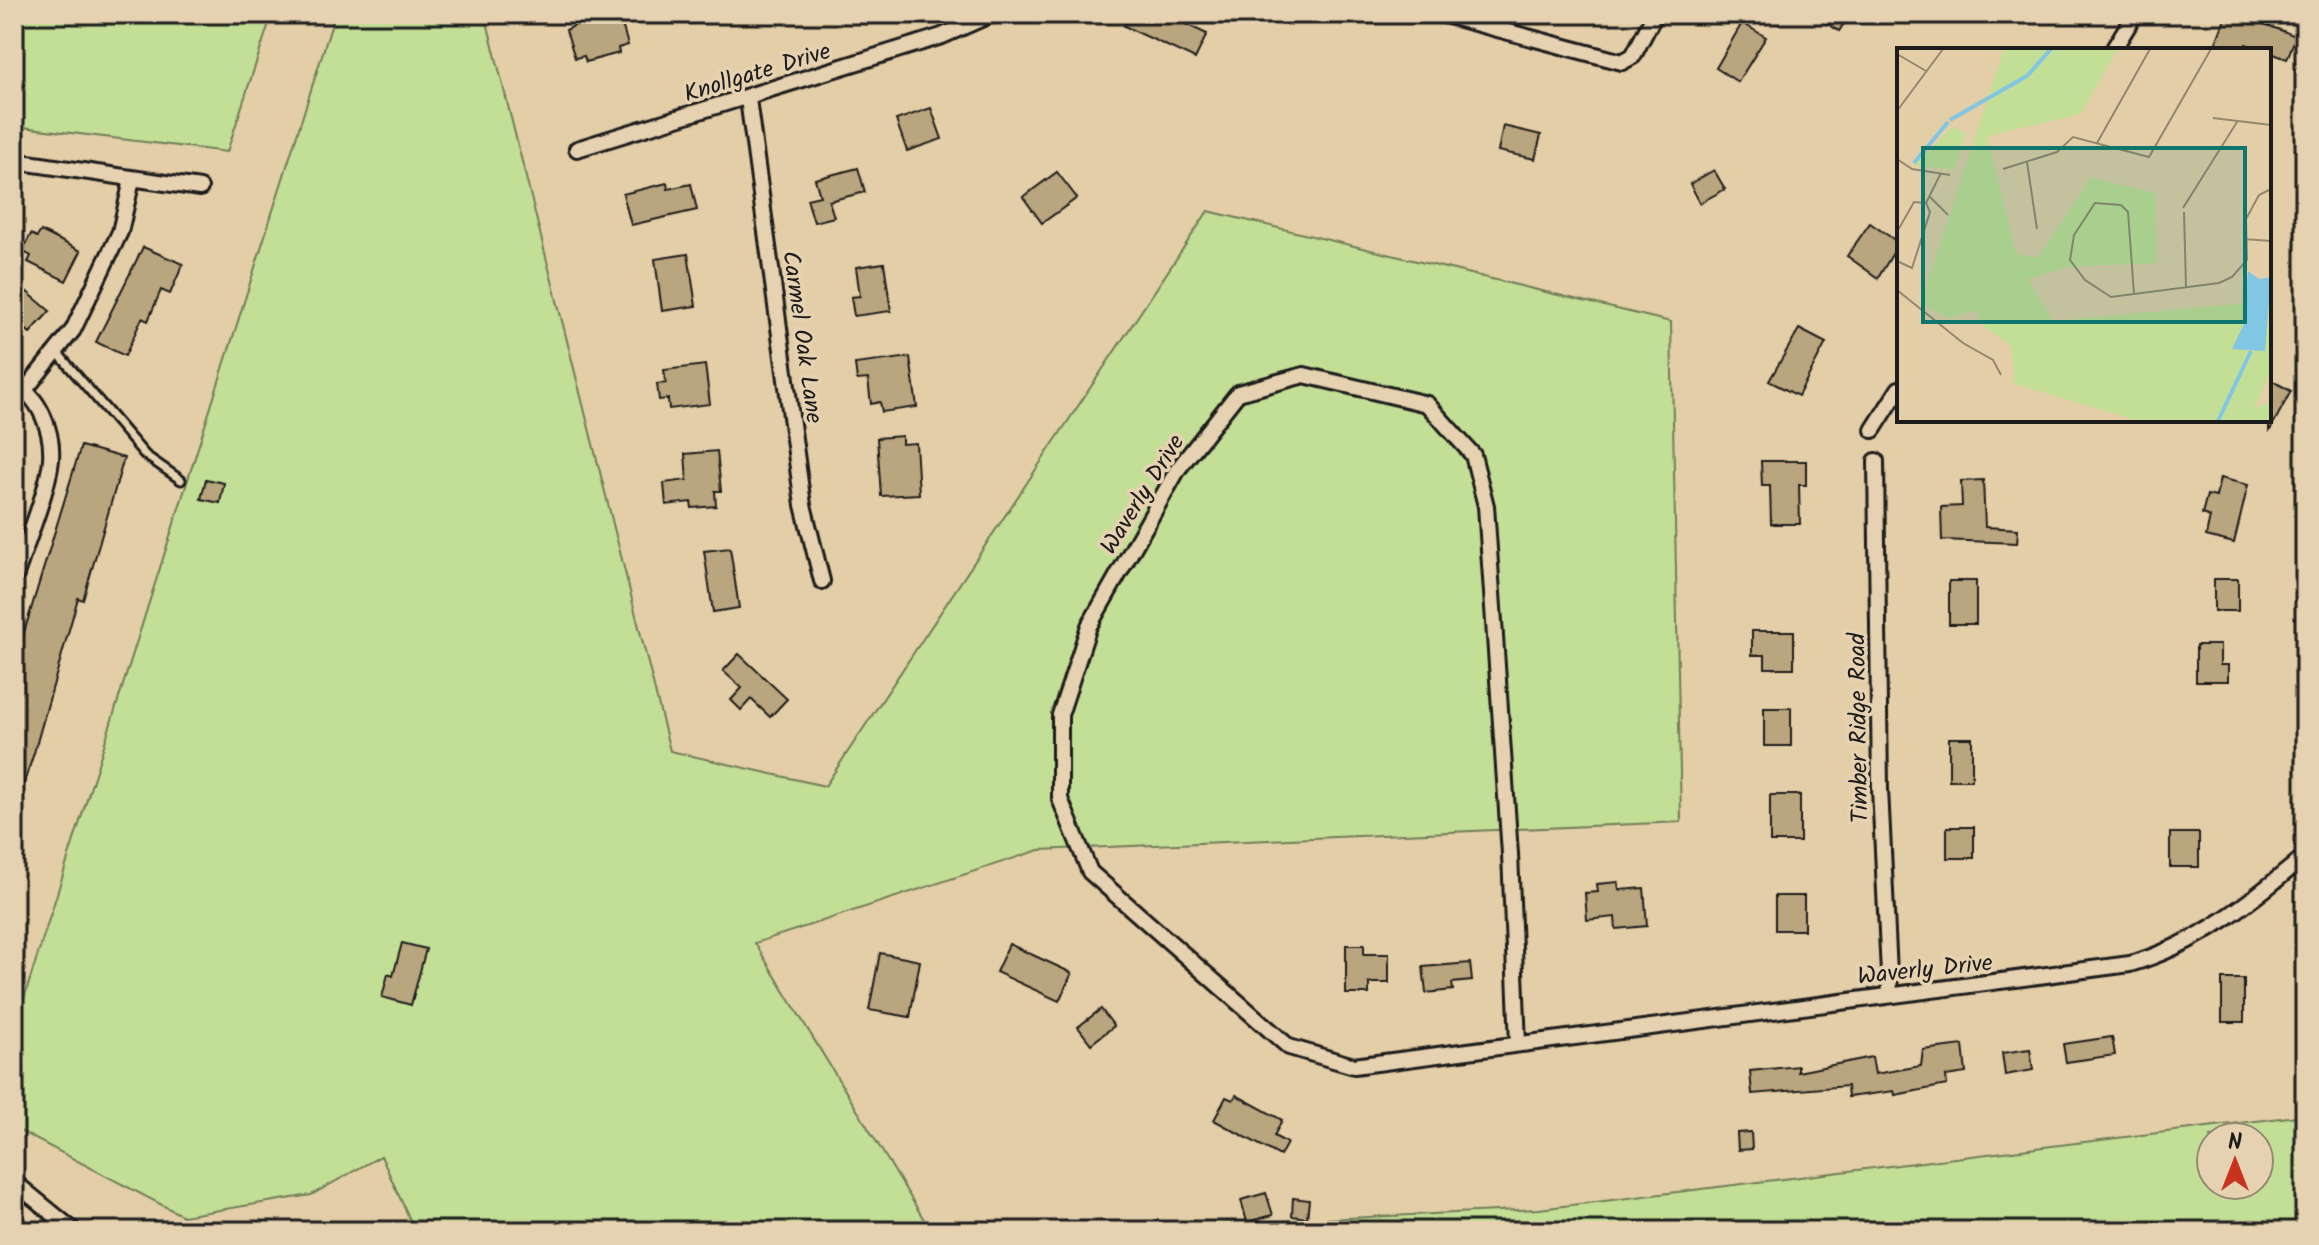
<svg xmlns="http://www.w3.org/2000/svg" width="2319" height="1245" viewBox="0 0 2319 1245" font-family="Kalam,sans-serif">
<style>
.green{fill:#c3de95;stroke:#707d58;stroke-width:2;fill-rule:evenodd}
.building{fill:#baa67e;stroke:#1c1c1c;stroke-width:2}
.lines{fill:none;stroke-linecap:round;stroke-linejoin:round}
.service-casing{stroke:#1c1c1c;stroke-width:13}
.minor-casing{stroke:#1c1c1c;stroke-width:20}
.service{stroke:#e6d2b0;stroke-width:7}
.minor{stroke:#e6d2b0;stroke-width:14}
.labels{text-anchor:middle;stroke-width:7;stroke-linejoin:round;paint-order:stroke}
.street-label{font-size:24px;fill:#1c1c1c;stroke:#e6d2b0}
.inset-river{fill:none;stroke:#81c6e2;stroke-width:4}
.inset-road{fill:none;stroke:#93876f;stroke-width:2}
.view{fill:#0f766e;fill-opacity:0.15;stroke:#0f766e;stroke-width:4}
.inset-edge{fill:none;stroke:#1c1c1c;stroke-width:4}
</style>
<rect width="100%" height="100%" fill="#e3cea7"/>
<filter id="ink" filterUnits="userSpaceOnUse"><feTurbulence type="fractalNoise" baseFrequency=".0125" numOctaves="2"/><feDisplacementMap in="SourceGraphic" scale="16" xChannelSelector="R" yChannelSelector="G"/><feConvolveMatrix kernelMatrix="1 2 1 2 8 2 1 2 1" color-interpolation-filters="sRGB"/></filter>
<g filter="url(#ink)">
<!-- green -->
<g class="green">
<path d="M27 14H272L227 152 14 126V29Z"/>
<path d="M335 14H485L670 751 825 786 1208 211 1671 322 1681 822 1039 850 755 943 931 1231H415L381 1156 311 1195 183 1216 14 1128V1030Z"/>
<path d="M2305 1115V1231H1066L1539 1209ZM2211 1137H2259V1185H2211Z"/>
</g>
<!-- building -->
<g class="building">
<path d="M596 14H619L628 45 618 48 619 53 586 62 584 56 575 58 566 30Z"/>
<path d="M1130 14H1164L1207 34 1195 59 1124 26Z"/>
<path d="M1813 14H1850L1839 31Z"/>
<path d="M2227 14H2238L2296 36 2287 59 2246 44 2244 50H2213Z"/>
<path d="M1742 23 1766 37 1738 82 1716 68Z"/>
<path d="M931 108 942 139 907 151 896 120Z"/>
<path d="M1503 126 1541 135 1535 159 1498 151Z"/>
<path d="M858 168 865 192 829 201 834 217 814 222 807 199 820 196 815 179Z"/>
<path d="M1714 170 1725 189 1700 203 1690 184Z"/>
<path d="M1057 172 1077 198 1042 223 1023 197Z"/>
<path d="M667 183 668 189 691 184 697 210 631 225 623 194Z"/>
<path d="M1870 223 1899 243 1878 278 1847 256Z"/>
<path d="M41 231 81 251 66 281 28 262 31 256 22 251 31 234 37 237Z"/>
<path d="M143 247 183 264 170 294 161 290 148 321 142 318 125 356 96 342Z"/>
<path d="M688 254 696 306 662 311 655 259Z"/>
<path d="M884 263 891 311 854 316 851 297 860 296 856 267Z"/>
<path d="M26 291 50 311 30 333 14 319V305Z"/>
<path d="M1799 329 1826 343 1798 396 1769 381Z"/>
<path d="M910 357 917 407 882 412 880 402 871 404 868 379 857 380 855 364Z"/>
<path d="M705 365 710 404 669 409 668 399 659 400 657 384 666 383 664 370Z"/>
<path d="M2269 379 2291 391 2269 432Z"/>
<path d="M902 436V444L916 443 919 494 881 496 877 438Z"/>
<path d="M81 446 124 458 83 600 78 598 34 753 17 805H14V665Z"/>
<path d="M717 451 721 491H715L716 506 692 508 691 502 666 505 664 483 687 480 685 454Z"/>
<path d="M1761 461H1806V485H1799L1800 524H1771L1770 486H1762Z"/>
<path d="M2220 478 2248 485 2234 543 2206 536 2210 517 2202 514 2207 495 2216 497Z"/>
<path d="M206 479 224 483 220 503 201 499Z"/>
<path d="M1983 480 1985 527 2018 529 2017 543 1942 540 1941 507 1962 506 1961 481Z"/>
<path d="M730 548 739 608 713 612 704 551Z"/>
<rect x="2214" y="579" width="24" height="32"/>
<rect x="1949" y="581" width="27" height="43"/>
<path d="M1752 631H1794V668H1765V655H1752Z"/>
<path d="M2196 645H2220V665H2228V681H2196Z"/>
<path d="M739 654 787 699 770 717 751 699 741 710 731 700 742 688 723 671Z"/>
<rect x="1764" y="708" width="27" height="38"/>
<rect x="1949" y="738" width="23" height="42"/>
<rect x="1770" y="795" width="30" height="47"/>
<rect x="1947" y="827" width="27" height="31"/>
<rect x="2170" y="833" width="29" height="34"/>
<path d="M1618 882 1619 890 1644 888 1647 926 1616 929 1615 917 1587 920 1585 893 1598 892 1597 884Z"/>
<rect x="1775" y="896" width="29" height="34"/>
<path d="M402 943 426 949 411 1005 382 997 388 974 393 976Z"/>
<path d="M1009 944 1072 973 1059 1001 996 972Z"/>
<path d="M1346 945H1364V954H1389V983H1369V994H1346Z"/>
<path d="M880 953 920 961 910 1017 869 1010Z"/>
<path d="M1470 963 1472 981 1452 983 1453 990 1426 993 1423 967Z"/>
<rect x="2222" y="979" width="22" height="43"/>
<path d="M1101 1009 1114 1026 1091 1044 1078 1027Z"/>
<path d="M2112 1037 2115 1055 2066 1062 2063 1044Z"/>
<path d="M1963 1045 1966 1073 1946 1076 1947 1085 1895 1095 1894 1091 1848 1097 1847 1086 1752 1094 1750 1071 1798 1066V1072L1872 1057 1875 1074 1921 1066 1923 1050Z"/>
<path d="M2030 1049 2033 1070 2005 1075 2002 1053Z"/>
<path d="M1236 1095 1282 1120 1274 1136 1287 1143 1280 1156 1214 1120 1226 1097 1233 1100Z"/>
<path d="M1751 1132 1752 1149 1738 1150 1737 1133Z"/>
<path d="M1266 1193 1273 1215 1247 1222 1241 1200Z"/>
<path d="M1293 1198 1309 1200 1307 1218 1292 1216Z"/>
</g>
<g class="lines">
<defs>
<path id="service" d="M56 351 145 455 181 480"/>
<g id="minor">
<path d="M1441 14 1622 62 1633 56 1655 14"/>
<path d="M2113 50 2135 14"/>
<path d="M748 99 803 505 822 581"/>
<path d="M577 149 942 36 992 14"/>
<path d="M14 161 200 188"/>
<path d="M14 385C40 395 53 433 51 459 49 488 24 549 14 580"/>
<path d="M25 390 73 330 120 232 132 180"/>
<path d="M1873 430 1899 389"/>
<path d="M1876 461 1880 789 1890 994"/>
<path d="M1518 1044 1510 854 1486 506 1473 455 1427 404 1304 375 1238 393 1178 469 1089 626 1060 715V799L1090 872 1289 1047 1354 1066 2130 964C2199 944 2251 902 2305 856"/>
<path d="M14 1182 74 1231"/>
</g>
</defs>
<!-- service casing -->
<use href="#service" class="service-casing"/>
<!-- minor casing -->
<use href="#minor" class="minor-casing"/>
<!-- service -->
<use href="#service" class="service"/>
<!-- minor -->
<use href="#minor" class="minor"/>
</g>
</g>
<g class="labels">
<!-- street labels -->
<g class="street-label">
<text transform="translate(757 72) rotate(-17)" y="8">Knollgate Drive</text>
<text transform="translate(803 337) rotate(82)" y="8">Carmel Oak Lane</text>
<text transform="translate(1142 494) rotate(-58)" y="8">Waverly Drive</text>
<text transform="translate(1858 728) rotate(-91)" y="8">Timber Ridge Road</text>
<text transform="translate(1925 969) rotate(-6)" y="8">Waverly Drive</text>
</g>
</g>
<!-- overview -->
<g transform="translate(1897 48)">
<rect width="374" height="374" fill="#e3cea7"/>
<path d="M107 1H220L184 66 90 88 119 205 141 210 194 130 258 145 260 215 170 219 131 231 156 273 374 253V321L358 360 374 354V373H242L118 336 114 298 86 278 79 262 51 270 24 255ZM55 79 69 85 57 122 17 117Z" fill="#c3de95"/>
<path d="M351 223 362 231 374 229 368 303 335 301 347 276Z" fill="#81c6e2"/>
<path class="inset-river" d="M53 72 130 28 154 1M17 115 51 74M321 373 354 303"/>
<path class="inset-road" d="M0 6 29 23M0 63 46 1M316 70 374 77M200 95 253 1M0 111 15 121 53 127M130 114 140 181M106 121 160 104 176 89 252 109 314 1M33 149 51 167M29 155 44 125M286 160 340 74M287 164 289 239M0 184 17 154 29 155M347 191 374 193M0 213 15 220 33 164 29 155M0 242 66 295 96 312 104 327M237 246 231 164 224 157 198 155 177 187 173 212 188 232 214 249 322 235 335 229 350 212 349 171 362 147 374 141"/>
<path class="view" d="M26 100H348V274H26Z"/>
<rect width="374" height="374" class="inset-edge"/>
</g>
<!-- margin -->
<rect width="2319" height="1245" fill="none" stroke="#e6d2b0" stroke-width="48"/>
<rect x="24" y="24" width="2271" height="1197" fill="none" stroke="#1c1c1c" stroke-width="3" filter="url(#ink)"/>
<!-- north arrow -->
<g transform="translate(2235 1161)"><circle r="38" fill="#e6d2b0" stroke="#958975" stroke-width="2"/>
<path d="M0-6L14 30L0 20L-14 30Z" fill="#c8321e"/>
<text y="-12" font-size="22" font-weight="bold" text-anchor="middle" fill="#1c1c1c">N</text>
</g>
</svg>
